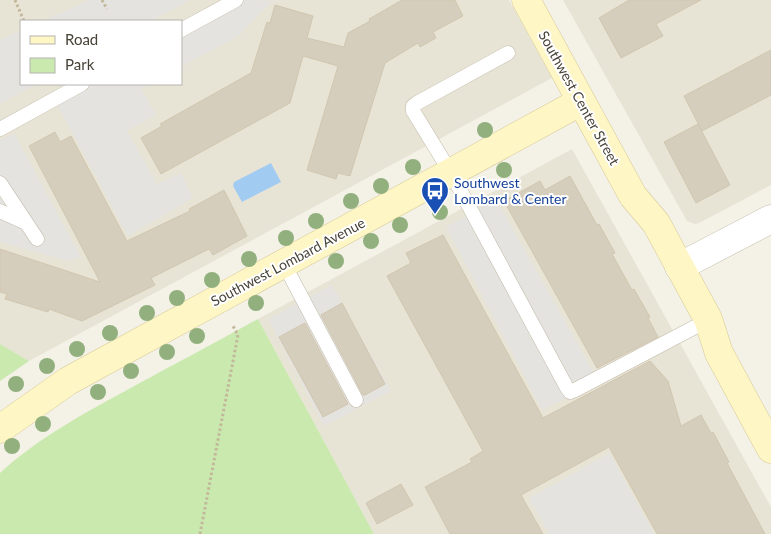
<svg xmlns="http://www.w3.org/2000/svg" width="771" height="534" viewBox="0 0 771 534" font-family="Lato,sans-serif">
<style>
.residential{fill:#e8e4d5;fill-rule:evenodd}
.green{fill:#cae9af}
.parking{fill:#e5e3df}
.water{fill:#a2cbf2}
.building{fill:#d6cebc;stroke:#d1c6af}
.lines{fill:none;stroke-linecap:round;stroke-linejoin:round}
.lane-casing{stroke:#c0baa9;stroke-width:15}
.street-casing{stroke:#c0baa9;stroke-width:29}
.secondary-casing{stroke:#d5c996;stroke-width:29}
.path{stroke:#c2b79a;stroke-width:3;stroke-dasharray:2.5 2.5;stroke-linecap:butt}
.lane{stroke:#fff;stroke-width:14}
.street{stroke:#fff;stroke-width:28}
.secondary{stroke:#fff6c6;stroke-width:28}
.tree{fill:#91b07d}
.labels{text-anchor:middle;stroke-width:4;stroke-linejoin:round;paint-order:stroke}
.street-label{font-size:14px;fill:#474236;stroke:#fff}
.transit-label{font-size:14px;fill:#164399;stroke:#fff;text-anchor:start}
</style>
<rect width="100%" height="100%" fill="#f4f1e7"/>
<!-- residential -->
<g class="residential">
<path d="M0 0H509L552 78 29 361 0 344ZM21 21H181V84H21Z"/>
<path d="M563 0H771V185L699 223 695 224 687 221Z"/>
<path d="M572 149 771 507V534H374L258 319Z"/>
</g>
<!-- green -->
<g class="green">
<path d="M258 319 374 534H0V473C38 438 83 414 127 390 171 366 215 343 258 319Z"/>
<path d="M0 344 29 361 0 381Z"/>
</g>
<!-- parking -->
<g class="parking">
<path d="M89 0H190L151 21H42Z"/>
<path d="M242 0 282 1 270 3 237 37 181 67V34Z"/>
<path d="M21 30V84H37L0 104V40Z"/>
<path d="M91 84H150L141 89 156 115 127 131 157 184 181 173 193 198 128 236 56 103Z"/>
<path d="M14 133 81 257 68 261 0 242V141Z"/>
<path d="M496 199 599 382 542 410 446 227Z"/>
<path d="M332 285 391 391 324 426 268 319Z"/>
<path d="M610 453 654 534H549L529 498Z"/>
</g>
<!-- water -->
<path class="water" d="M271 163 281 182 242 202 233 186 234 182Z"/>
<!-- building -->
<g class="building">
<path d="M402 0H455L463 16 433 32 436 38 420 47 418 43 385 63 350 176 338 173 336 179 307 170 338 66 303 56 290 103 161 174 141 138 162 126 160 124 251 73 267 22 270 23 275 5 313 16 307 38 344 47 348 33 370 21 369 19Z"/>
<path d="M629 0H701L656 24 663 36 621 58 599 18Z"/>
<path d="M771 50V95L702 131 684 96Z"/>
<path d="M698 124 730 185 696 203 664 142Z"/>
<path d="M55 132 60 142 71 136 127 241 190 211 189 209 224 190 247 236 213 255 209 249 151 278 155 285 82 321 49 309 48 312 5 299 7 294 0 292V249L100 282 29 146Z"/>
<path d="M570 176 597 225 599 224 615 253 612 254 632 290 634 289 650 317 648 318 658 337 597 368 504 201 540 181 545 190Z"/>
<path d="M443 235 543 418 650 361 668 381 681 426 701 415 711 433 713 432 729 462 727 463 765 534H657L609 447 521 495 543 534H450L425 487 472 462 470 459 483 451 387 276 411 263 406 253Z"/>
<path d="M342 303 385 384 365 395H363L321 315Z"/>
<path d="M305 323 348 404 323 417 279 337Z"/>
<path d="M401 484 413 505 377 524 366 503Z"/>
</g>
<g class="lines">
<defs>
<g id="lane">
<path d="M181 30 236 0"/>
<path d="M508 53 417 103 413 106V111L451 173 567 388 570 392 575 390 695 327"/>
<path d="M0 129 82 84"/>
<path d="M0 183 37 239"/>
<path d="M0 211 26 223"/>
<path d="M284 264 356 400"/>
</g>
<path id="street" d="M679 267 771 219"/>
<g id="secondary">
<path d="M526 0 633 196 656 223 708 319 719 353 771 449"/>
<path d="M0 429 68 381 580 102"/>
</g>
</defs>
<!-- lane casing -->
<use href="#lane" class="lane-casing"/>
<!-- street casing -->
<use href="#street" class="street-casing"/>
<!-- secondary casing -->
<use href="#secondary" class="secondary-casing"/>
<!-- path -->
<g class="path">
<path d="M15 0 24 21"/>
<path d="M102 0 107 9"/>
<path d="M200 534 238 335 233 326"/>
</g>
<!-- lane -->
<use href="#lane" class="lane"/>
<!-- street -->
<use href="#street" class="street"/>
<!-- secondary -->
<use href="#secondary" class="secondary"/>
</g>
<!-- trees -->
<g class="tree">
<circle cx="485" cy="130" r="8"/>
<circle cx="413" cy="167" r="8"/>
<circle cx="504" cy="170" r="8"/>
<circle cx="381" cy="186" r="8"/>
<circle cx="351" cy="201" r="8"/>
<circle cx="440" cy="212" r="8"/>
<circle cx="316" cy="221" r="8"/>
<circle cx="400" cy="225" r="8"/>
<circle cx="286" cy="238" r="8"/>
<circle cx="371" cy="241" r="8"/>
<circle cx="249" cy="259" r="8"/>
<circle cx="336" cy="261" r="8"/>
<circle cx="212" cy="280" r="8"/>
<circle cx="177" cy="298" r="8"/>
<circle cx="256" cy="303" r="8"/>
<circle cx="147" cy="313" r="8"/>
<circle cx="110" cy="333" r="8"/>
<circle cx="197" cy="336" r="8"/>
<circle cx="77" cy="349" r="8"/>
<circle cx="167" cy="352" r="8"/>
<circle cx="47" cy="366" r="8"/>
<circle cx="131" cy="371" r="8"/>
<circle cx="16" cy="384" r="8"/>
<circle cx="98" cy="392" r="8"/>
<circle cx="43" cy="424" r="8"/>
<circle cx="12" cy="446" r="8"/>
</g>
<!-- icons -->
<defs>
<symbol id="bus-pin" viewBox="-11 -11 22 30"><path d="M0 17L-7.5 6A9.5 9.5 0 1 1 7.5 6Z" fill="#1a4fb4" stroke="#fff"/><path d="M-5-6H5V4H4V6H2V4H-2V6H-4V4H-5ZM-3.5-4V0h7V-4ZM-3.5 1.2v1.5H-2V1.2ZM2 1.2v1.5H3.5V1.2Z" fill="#fff"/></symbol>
</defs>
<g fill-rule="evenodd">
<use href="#bus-pin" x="419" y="175" width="32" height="43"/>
</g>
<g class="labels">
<!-- street labels -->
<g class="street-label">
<text transform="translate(579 98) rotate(61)" y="5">Southwest Center Street</text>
<text transform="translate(288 262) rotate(-28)" y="5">Southwest Lombard Avenue</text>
</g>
<!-- transit labels -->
<g class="transit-label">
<text x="454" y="188">Southwest<tspan x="454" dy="16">Lombard &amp; Center</tspan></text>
</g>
</g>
<!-- legend -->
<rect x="20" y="20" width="162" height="65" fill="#ffffff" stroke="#b5b3af"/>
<rect x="30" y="36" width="25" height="8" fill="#fff6c6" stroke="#b5b3af"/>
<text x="65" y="45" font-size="15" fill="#474236">Road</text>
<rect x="30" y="58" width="25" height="15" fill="#cae9af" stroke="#b5b3af"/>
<text x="65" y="70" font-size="15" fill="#474236">Park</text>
</svg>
